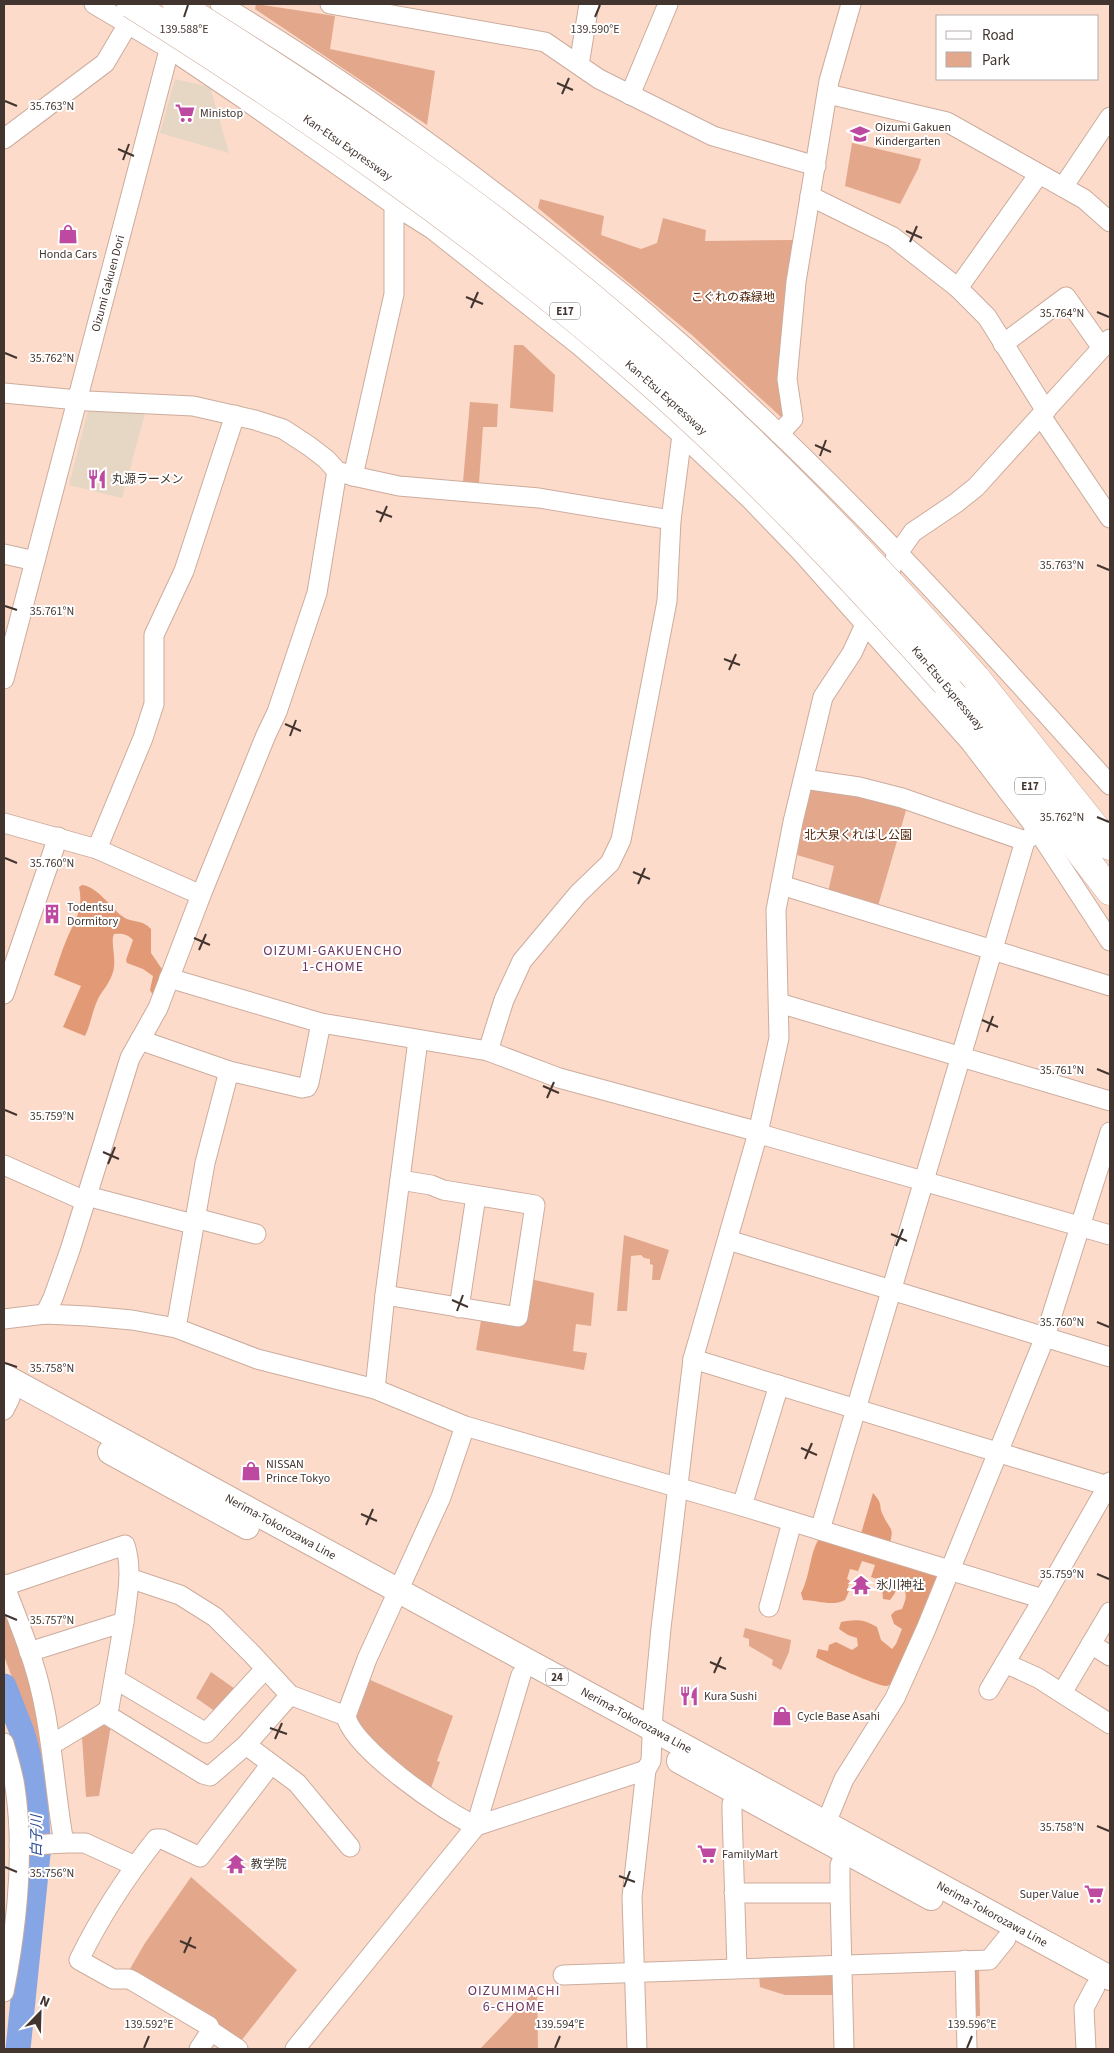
<svg xmlns="http://www.w3.org/2000/svg" width="1114" height="2053" viewBox="0 0 1114 2053" font-family="'Source Sans 3','Noto Sans JP',sans-serif">
<style>
.commercial{fill:#e6d6c4}
.green{fill:#e3a78b}
.forest{fill:#e29975}
.lines{fill:none;stroke-linecap:round;stroke-linejoin:round}
.river{stroke:#86a5e5;stroke-width:25}
.minor-casing{stroke:#ccac9d;stroke-width:21}
.major-casing{stroke:#ccac9d;stroke-width:26}
.highway-casing{stroke:#ccac9d;stroke-width:29}
.minor{stroke:#fff;stroke-width:19}
.major{stroke:#fff;stroke-width:24}
.highway{stroke:#fff;stroke-width:28}
.highway-bridge-casing{stroke:#ccac9d;stroke-width:29;stroke-linecap:butt}
.highway-bridge{stroke:#fff;stroke-width:28}
.ticks{fill:none;stroke:#42352f;stroke-width:2}
.labels{text-anchor:middle;stroke-width:4;stroke-linejoin:round;paint-order:stroke}
.shield{fill:#fff;stroke:#7b726d;stroke-width:1}
.shield-label{font-size:11px;font-weight:bold;fill:#42352f}
.poi-label{font-size:12px;fill:#42352f;stroke:#fff;text-anchor:start}
.street-label{font-size:12px;fill:#42352f;stroke:#fff}
.park-label{font-size:12px;fill:#53250a;stroke:#fff}
.neighbourhood-label{font-size:14px;letter-spacing:1px;fill:#6f3560;stroke:#fff}
.water-label{font-size:14px;font-style:italic;fill:#2a4b97;stroke:#fff}
.ticks-label{font-size:12px;text-anchor:middle;fill:#42352f;stroke:#fff;stroke-width:4;stroke-linejoin:round;paint-order:stroke}
</style>
<rect width="100%" height="100%" fill="#fcdbcb"/>
<!-- commercial -->
<g class="commercial">
<path d="M175 79 210 87 229 153 160 133Z"/>
<path d="M88 410H146L122 498 69 485Z"/>
</g>
<!-- green -->
<g class="green">
<path d="M256 4 335 16 330 49 435 71 427 125 255 9Z"/>
<path d="M852 143 921 159 918 169 900 204 845 186Z"/>
<path d="M540 199 604 216 601 235 641 249 657 243 663 218 706 230 705 241 796 240 785 415 782 418 692 335 538 208Z"/>
<path d="M514 345H523L555 375 553 412 510 408Z"/>
<path d="M470 402 498 404 497 427H483L479 483 463 482Z"/>
<path d="M815 785 907 807 878 906 828 892 834 866 797 855 809 790Z"/>
<path d="M624 1235 669 1250 660 1280H652L653 1265 650 1264V1259L644 1258 641 1255 631 1256 627 1311H617Z"/>
<path d="M530 1279 594 1293 591 1326 576 1324 573 1351 587 1353 584 1370 476 1350 482 1315 518 1321Z"/>
<path d="M4 1604 26 1664 46 1755 39 1759 32 1731 4 1656Z"/>
<path d="M745 1628 791 1640 789 1652 781 1670 772 1665 773 1660 749 1646V1639L743 1637Z"/>
<path d="M211 1672 238 1691 219 1714 196 1698Z"/>
<path d="M368 1679 453 1716 437 1761 440 1762 430 1791C415 1779 356 1735 356 1717 355 1708 365 1688 368 1679Z"/>
<path d="M100 1725H111L99 1796 86 1797 82 1737Z"/>
<path d="M191 1877 297 1970 241 2041 127 1974 145 1943Z"/>
<path d="M974 1967 979 1968 980 2016H971Z"/>
<path d="M834 1971 835 1995H785L760 1987 759 1975Z"/>
<path d="M537 1989 538 2049H480Z"/>
</g>
<!-- forest -->
<g class="forest">
<path d="M82 885C98 887 110 907 122 916 132 924 141 918 151 929V953L164 972 154 997 150 990 153 976 143 969 127 963 126 960 133 940C128 934 121 933 114 934 110 942 117 959 113 972 109 985 103 989 98 999 92 1011 91 1024 85 1036L63 1027 81 986 54 975C58 964 61 952 66 941 74 921 84 911 79 887Z"/>
<path d="M873 1493C884 1505 878 1505 883 1515 890 1531 895 1526 889 1546L860 1537Z"/>
<path d="M823 1535 940 1576 894 1684C893 1684 887 1686 886 1686 877 1686 824 1662 816 1657L818 1649 828 1651 829 1645 836 1642 852 1650 858 1646 857 1638 848 1635 839 1629 841 1622C855 1619 864 1619 877 1627L881 1640 892 1649 896 1644 902 1629 894 1624 891 1615 895 1611 902 1609C906 1599 908 1594 902 1585H897L895 1593 890 1600 883 1599 882 1586 875 1584 877 1579 871 1577 875 1565 862 1561 858 1571 850 1569 847 1579 850 1581 847 1590 849 1591 845 1600C831 1607 818 1600 803 1600L801 1593C811 1576 810 1544 823 1535Z"/>
</g>
<g class="lines">
<!-- river -->
<path class="river" d="M4 1686C10 1701 16 1717 22 1732 34 1770 38 1814 38 1854L18 2049"/>
<defs>
<g id="minor">
<path d="M94 4 170 49 241 97 394 205 432 229 580 346 682 435 749 498 801 552 970 742 1038 831 1110 941"/>
<path d="M220 4C343 77 459 162 571 252 599 275 627 296 654 320 819 461 966 623 1110 785"/>
<path d="M330 4 545 42 599 79 713 136 816 166"/>
<path d="M579 65 589 4"/>
<path d="M828 94 947 122 1084 199 1110 222"/>
<path d="M630 95 668 4"/>
<path d="M4 139 105 63 128 24"/>
<path d="M1063 187 1110 117"/>
<path d="M810 196 893 237 958 288 987 317 1046 411"/>
<path d="M958 288 1039 174"/>
<path d="M1003 344 1066 297 1102 348"/>
<path d="M4 393 88 401 193 406 255 420 283 429 309 446 326 459 337 471 353 476 399 486 539 498 671 520"/>
<path d="M1041 416 1110 518"/>
<path d="M779 434 793 419 787 379 796 282 829 81 851 4"/>
<path d="M353 476 394 294V205"/>
<path d="M4 554 35 561"/>
<path id="s1" d="M4 679 172 39"/>
<path d="M804 779 859 787 902 798 1025 841"/>
<path d="M4 823 97 849 201 895"/>
<path d="M97 849 143 738 154 704V635L184 571 235 415"/>
<path d="M781 885 1110 986"/>
<path d="M169 978 321 1023 488 1051 559 1078 748 1129 767 1136 1110 1235"/>
<path d="M4 994 58 837"/>
<path d="M779 1003 1110 1101"/>
<path d="M140 1040 229 1071 302 1088 307 1087 309 1083 321 1023"/>
<path d="M488 1051 504 1000 522 961 578 894 610 863 621 840 667 601 671 520 682 435"/>
<path d="M4 1165 85 1201"/>
<path d="M87 1196 189 1223 203 1220 256 1234"/>
<path d="M728 1240 1110 1357"/>
<path d="M385 1295 518 1317 535 1205 443 1190 431 1185 400 1180"/>
<path d="M459 1308 476 1196"/>
<path d="M45 1314 53 1298 70 1250 130 1058 158 1008 201 895 266 735 277 712 317 593 337 471"/>
<path d="M4 1319 45 1314 87 1316 132 1320 176 1328 257 1359 375 1389 465 1426 742 1506 1043 1599"/>
<path d="M176 1328 205 1163 229 1071"/>
<path d="M693 1359 1108 1486"/>
<path d="M375 1389 385 1295 418 1040"/>
<path d="M4 1410 10 1398"/>
<path d="M742 1506 779 1385"/>
<path d="M820 1530 1025 841 1038 831"/>
<path d="M129 1578 180 1595 215 1617 251 1653 290 1695 346 1716 367 1659 441 1497 465 1426"/>
<path d="M4 1584C18 1621 34 1658 42 1696 53 1744 55 1794 64 1843L19 1846"/>
<path d="M4 1586 125 1545C133 1570 127 1597 124 1622"/>
<path d="M769 1607 792 1522"/>
<path d="M1091 1644 1110 1656"/>
<path d="M29 1652 124 1622 109 1708 104 1713 51 1745"/>
<path d="M1005 1663 1038 1678 1110 1724"/>
<path d="M115 1679 206 1733 264 1670"/>
<path d="M989 1690 1043 1599 1110 1482"/>
<path d="M1062 1693 1110 1612"/>
<path d="M104 1713 203 1774 210 1776 246 1745 290 1695"/>
<path d="M346 1716C352 1748 446 1813 476 1826L521 1675"/>
<path d="M4 1743C8 1758 13 1773 15 1787 25 1854 17 1926 4 1992"/>
<path d="M246 1745 297 1783 350 1847"/>
<path d="M826 1823 844 1779 895 1698 926 1629 1045 1337 1110 1132"/>
<path d="M64 1843H85L135 1866"/>
<path d="M734 1893H840"/>
<path d="M965 1960 967 2049"/>
<path d="M737 1968 732 1812V1804L737 1794"/>
<path d="M563 1975 989 1960 1006 1939"/>
<path d="M199 2049 211 2031"/>
<path d="M238 2049 211 2031 209 2026 133 1981 129 1979H113L79 1960C100 1917 126 1877 156 1839H162L200 1857 271 1764"/>
<path d="M295 2049 476 1826 646 1770"/>
<path d="M637 2049 632 1897 646 1770 651 1761 653 1713 661 1628 693 1359 758 1133 779 1038 776 910 793 822 823 697 852 653 898 553 913 532 956 503 976 487 1110 339"/>
<path d="M844 2049 840 1893V1865L846 1852"/>
<path d="M1086 2049 1084 2008 1095 1987"/>
</g>
<g id="major">
<path id="s2" d="M4 1376 1110 1978"/>
<path d="M110 1452 247 1527"/>
<path d="M679 1761 931 1898"/>
</g>
<g id="highway">
<path d="M976 678 1110 846"/>
<path d="M946 683 1025 780 1110 891"/>
</g>
</defs>
<!-- minor casing -->
<use href="#minor" class="minor-casing"/>
<!-- major casing -->
<use href="#major" class="major-casing"/>
<!-- highway casing -->
<use href="#highway" class="highway-casing"/>
<!-- minor -->
<use href="#minor" class="minor"/>
<!-- major -->
<use href="#major" class="major"/>
<!-- highway -->
<use href="#highway" class="highway"/>
<defs>
<g id="highway-bridge">
<path id="s3" d="M131 4C304 113 474 230 629 364 743 462 846 571 946 683"/>
<path d="M177 4C331 101 484 204 622 323 750 433 864 552 976 678"/>
</g>
</defs>
<!-- highway-bridge casing -->
<use href="#highway-bridge" class="highway-bridge-casing"/>
<!-- highway-bridge -->
<use href="#highway-bridge" class="highway-bridge"/>
</g>
<!-- ticks -->
<path class="ticks" d="M184 17 188 5M595 17 600 5M557 83 573 90M562 94 569 78M5 101 17 106M118 149 134 156M123 160 129 144M906 231 922 238M910 242 917 226M466 297 483 304M471 308 478 292M1097 312 1109 317M5 353 17 358M815 445 831 452M820 456 826 440M376 511 392 517M380 522 387 506M1097 565 1109 570M5 606 17 610M724 659 740 665M729 670 736 654M285 724 301 731M290 736 296 720M1097 817 1109 822M5 858 17 863M633 872 650 879M638 884 645 868M194 938 210 945M199 950 206 934M982 1020 998 1027M987 1032 993 1016M1097 1069 1109 1074M543 1086 559 1093M547 1098 554 1082M5 1110 17 1115M103 1152 119 1159M108 1164 115 1147M891 1234 907 1241M896 1246 903 1229M452 1300 468 1307M457 1311 463 1295M1097 1322 1109 1327M5 1363 17 1367M801 1448 817 1455M805 1459 812 1443M361 1514 377 1521M366 1525 373 1509M1097 1574 1109 1579M5 1615 17 1620M710 1662 726 1669M714 1673 721 1657M270 1728 287 1734M275 1739 282 1723M1097 1826 1109 1831M5 1867 17 1872M619 1876 635 1882M624 1887 630 1871M180 1941 196 1948M184 1953 191 1937M144 2048 149 2036M555 2048 560 2036M967 2048 972 2036"/>
<!-- icons -->
<defs>
<symbol id="supermarket-bare" viewBox="-9 -9 18 18"><path d="M-6-5.5h2.5l.6 2H6L4.5 2H-2.5L-4.4-4H-6ZM-1.5 3.2a1.3 1.3 0 1 0 .1 0ZM3 3.2a1.3 1.3 0 1 0 .1 0Z" fill="#bd49a1" stroke="#fff" stroke-width="2.5" paint-order="stroke"/></symbol>
<symbol id="school-bare" viewBox="-9 -9 18 18"><path d="M0-5L7-2L0 1L-7-2ZM-4 1L0 2.5L4 1V4Q0 6-4 4Z" fill="#bd49a1" stroke="#fff" stroke-width="2.5" paint-order="stroke"/></symbol>
<symbol id="shop-bare" viewBox="-9 -9 18 18"><path d="M-5-2.5h2.3a2.7 3.5 0 0 1 5.4 0H5L5.5 6h-11ZM-1.5-2.5h3a1.5 2.3 0 0 0-3 0Z" fill="#bd49a1" stroke="#fff" stroke-width="2.5" paint-order="stroke"/></symbol>
<symbol id="restaurant-bare" viewBox="-9 -9 18 18"><path d="M-5-6h1v4h1v-4h1v4h1v-4h1v5L-1.5 .5V6h-2V.5L-5-1ZM5-6V6H3V1.5H1.5Q1.5-4 5-6Z" fill="#bd49a1" stroke="#fff" stroke-width="2.5" paint-order="stroke"/></symbol>
<symbol id="building-bare" viewBox="-9 -9 18 18"><path d="M-4-6H4V6H1V3H-1V6H-4ZM-2.5-4.3h1.7v1.8h-1.7ZM.8-4.3h1.7v1.8H.8ZM-2.5-1h1.7V.8h-1.7ZM.8-1h1.7V.8H.8Z" fill="#bd49a1" stroke="#fff" stroke-width="2.5" paint-order="stroke"/></symbol>
<symbol id="temple-bare" viewBox="-9 -9 18 18"><path d="M0-6L5-2H3V0L6.5 2.5H4V6H1.5V3h-3V6H-4V2.5H-6.5L-3 0V-2H-5Z" fill="#bd49a1" stroke="#fff" stroke-width="2.5" paint-order="stroke"/></symbol>
</defs>
<g fill-rule="evenodd">
<use href="#supermarket-bare" x="171" y="99" width="28" height="28"/>
<use href="#school-bare" x="846" y="120" width="28" height="28"/>
<use href="#shop-bare" x="54" y="220" width="28" height="28"/>
<use href="#restaurant-bare" x="83" y="465" width="28" height="28"/>
<use href="#building-bare" x="38" y="900" width="28" height="28"/>
<use href="#shop-bare" x="237" y="1457" width="28" height="28"/>
<use href="#temple-bare" x="847" y="1571" width="28" height="28"/>
<use href="#restaurant-bare" x="675" y="1682" width="28" height="28"/>
<use href="#shop-bare" x="768" y="1702" width="28" height="28"/>
<use href="#supermarket-bare" x="693" y="1840" width="28" height="28"/>
<use href="#temple-bare" x="222" y="1850" width="28" height="28"/>
<use href="#supermarket-bare" x="1080" y="1880" width="28" height="28"/>
</g>
<g class="labels">
<!-- shield labels -->
<g class="shield">
<rect x="550" y="302.5" width="30" height="17" rx="4"/>
<rect x="1015" y="777.5" width="30" height="17" rx="4"/>
<rect x="546" y="1668.5" width="22" height="17" rx="4"/>
</g>
<g class="shield-label">
<text x="565" y="315">E17</text>
<text x="1030" y="790">E17</text>
<text x="557" y="1681">24</text>
</g>
<!-- poi labels -->
<g class="poi-label">
<text x="200" y="117">Ministop</text>
<text x="875" y="131">Oizumi Gakuen<tspan x="875" dy="14">Kindergarten</tspan></text>
<text x="68" y="258" text-anchor="middle">Honda Cars</text>
<text x="112" y="483">丸源ラーメン</text>
<text x="67" y="911">Todentsu<tspan x="67" dy="14">Dormitory</tspan></text>
<text x="266" y="1468">NISSAN<tspan x="266" dy="14">Prince Tokyo</tspan></text>
<text x="876" y="1589">氷川神社</text>
<text x="704" y="1700">Kura Sushi</text>
<text x="797" y="1720">Cycle Base Asahi</text>
<text x="722" y="1858">FamilyMart</text>
<text x="251" y="1868">教学院</text>
<text x="1079" y="1898" text-anchor="end">Super Value</text>
</g>
<!-- street labels -->
<g class="street-label">
<text dy="4" stroke="none"><textPath href="#s3" startOffset="260">Kan-Etsu Expressway</textPath></text>
<text dy="4" stroke="none"><textPath href="#s1" startOffset="409">Oizumi Gakuen Dori</textPath></text>
<text dy="4" stroke="none"><textPath href="#s3" startOffset="665">Kan-Etsu Expressway</textPath></text>
<text transform="translate(948 688) rotate(50)" y="4">Kan-Etsu Expressway</text>
<text dy="4" stroke="none"><textPath href="#s2" startOffset="315">Nerima-Tokorozawa Line</textPath></text>
<text dy="4" stroke="none"><textPath href="#s2" startOffset="720">Nerima-Tokorozawa Line</textPath></text>
<text dy="4" stroke="none"><textPath href="#s2" startOffset="1125">Nerima-Tokorozawa Line</textPath></text>
</g>
<!-- park labels -->
<g class="park-label">
<text x="733" y="301">こぐれの森緑地</text>
<text x="858" y="839">北大泉くれはし公園</text>
</g>
<!-- neighbourhood labels -->
<g class="neighbourhood-label">
<text x="333" y="955">OIZUMI-GAKUENCHO<tspan x="333" dy="16">1-CHOME</tspan></text>
<text x="514" y="1995">OIZUMIMACHI<tspan x="514" dy="16">6-CHOME</tspan></text>
</g>
<!-- water labels -->
<g class="water-label">
<text transform="translate(36 1836) rotate(-90)" y="5">白子川</text>
</g>
</g>
<g class="ticks-label">
<text x="184" y="33">139.588°E</text>
<text x="595" y="33">139.590°E</text>
<text x="52" y="110">35.763°N</text>
<text x="1062" y="317">35.764°N</text>
<text x="52" y="362">35.762°N</text>
<text x="1062" y="569">35.763°N</text>
<text x="52" y="615">35.761°N</text>
<text x="1062" y="821">35.762°N</text>
<text x="52" y="867">35.760°N</text>
<text x="1062" y="1074">35.761°N</text>
<text x="52" y="1120">35.759°N</text>
<text x="1062" y="1326">35.760°N</text>
<text x="52" y="1372">35.758°N</text>
<text x="1062" y="1578">35.759°N</text>
<text x="52" y="1624">35.757°N</text>
<text x="1062" y="1831">35.758°N</text>
<text x="52" y="1877">35.756°N</text>
<text x="149" y="2028">139.592°E</text>
<text x="560" y="2028">139.594°E</text>
<text x="972" y="2028">139.596°E</text>
</g>
<!-- border -->
<rect width="1114" height="2053" fill="none" stroke="#42352f" stroke-width="10"/>
<!-- legend -->
<rect x="936" y="15" width="162" height="65" fill="#ffffff" stroke="#b3aeac"/>
<rect x="946" y="31" width="25" height="8" fill="#ffffff" stroke="#b3aeac"/>
<text x="982" y="40" font-size="15" fill="#42352f">Road</text>
<rect x="946" y="52" width="25" height="15" fill="#e3a78b" stroke="#b3aeac"/>
<text x="982" y="65" font-size="15" fill="#42352f">Park</text>
<!-- north arrow -->
<g transform="translate(40 2013) rotate(23)" stroke="#ffffff" stroke-width="4" paint-order="stroke">
<path d="M0-4L9 19L0 12L-9 19Z" fill="#42352f"/>
<text y="-8" font-size="14" font-weight="bold" text-anchor="middle" fill="#42352f">N</text>
</g>
</svg>
